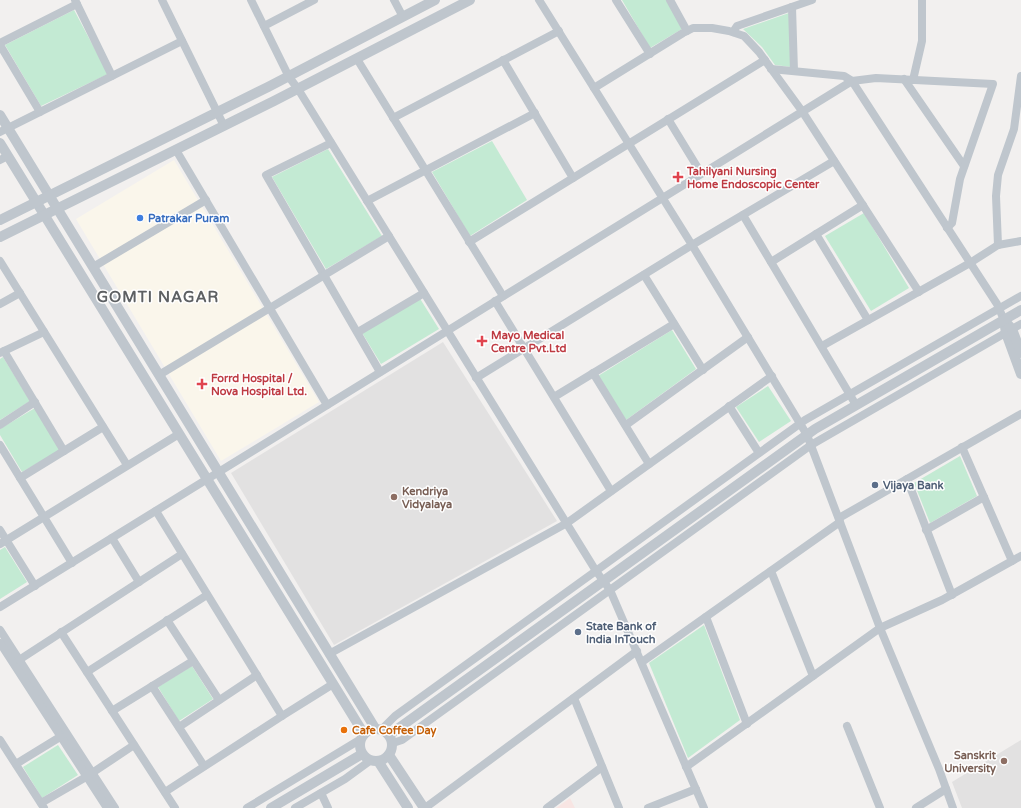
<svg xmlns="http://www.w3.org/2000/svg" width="1021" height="808" viewBox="0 0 1021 808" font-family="'Varela Round',sans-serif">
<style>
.commercial{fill:#faf6eb}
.education{fill:#e2e1e1}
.medical{fill:#f8e5e3}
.green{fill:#c3ead3}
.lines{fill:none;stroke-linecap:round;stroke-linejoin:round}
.minor{stroke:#bfc6cd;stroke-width:8}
.tertiary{stroke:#bfc6cd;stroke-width:10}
.health-dot{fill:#e0444e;stroke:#fff;stroke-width:1.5}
.shop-dot{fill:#3f7fe0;stroke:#fff;stroke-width:1.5}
.service-dot{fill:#5c6f8a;stroke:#fff;stroke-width:1.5}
.education-dot{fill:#8d6e63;stroke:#fff;stroke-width:1.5}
.food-dot{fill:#e8710a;stroke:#fff;stroke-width:1.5}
.labels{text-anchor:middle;stroke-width:3;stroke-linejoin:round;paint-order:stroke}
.health-label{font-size:11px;font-weight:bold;fill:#be3a42;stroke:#fff;text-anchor:start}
.shop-label{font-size:11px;font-weight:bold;fill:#366cbe;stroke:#fff;text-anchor:start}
.service-label{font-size:11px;font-weight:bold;fill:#4e5e75;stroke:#fff;text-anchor:start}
.education-label{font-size:11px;font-weight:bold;fill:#785e54;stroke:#fff;text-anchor:start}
.food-label{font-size:11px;font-weight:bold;fill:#c56008;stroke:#fff;text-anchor:start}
.district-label{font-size:15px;font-weight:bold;letter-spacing:1px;fill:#5d6063;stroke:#fff}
</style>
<rect width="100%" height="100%" fill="#f2f0ef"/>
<!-- commercial -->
<path class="commercial" d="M174 160 319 402 221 461 76 219Z"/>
<!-- education -->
<g class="education">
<path d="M443 342 557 521 334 645 231 473Z"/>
<path d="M1021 740V808H962L952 782Z"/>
</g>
<!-- medical -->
<path class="medical" d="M570 798 575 808H556Z"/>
<!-- green -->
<g class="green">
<path d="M622 0H667L682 29 650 48Z"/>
<path d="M74 10 108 74 41 106 5 45Z"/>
<path d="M789 13 791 67 775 65 762 47 743 29Z"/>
<path d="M492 141 527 200 470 236 432 172Z"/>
<path d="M328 149 382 236 326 269 272 177Z"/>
<path d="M864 213 909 288 871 311 825 236Z"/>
<path d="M419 297 439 329 381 364 361 331Z"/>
<path d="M672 330 696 369 626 420 598 376Z"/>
<path d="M3 357 30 401 0 420V359Z"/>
<path d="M768 386 791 421 759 442 736 407Z"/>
<path d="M35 408 60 450 22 472 0 435V429Z"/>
<path d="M960 456 977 496 930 523 914 483Z"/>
<path d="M5 547 27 582 0 599V550Z"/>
<path d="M704 625 740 720 688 758 649 663Z"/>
<path d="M192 666 213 699 179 721 158 687Z"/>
<path d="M58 745 78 775 42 798 23 767Z"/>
</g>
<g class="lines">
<!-- minor -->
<g class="minor">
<path d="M75 0 112 76"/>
<path d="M162 0 224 126"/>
<path d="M251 0 289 77 298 89 596 571 610 590 704 808"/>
<path d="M394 0 403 17"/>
<path d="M539 0 692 245 807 435 880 628 939 769 953 808"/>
<path d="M616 0 650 54"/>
<path d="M670 0 687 31"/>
<path d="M792 7 794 71"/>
<path d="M264 26 314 0"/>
<path d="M733 32 737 26 812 0"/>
<path d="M0 43 77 4"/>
<path d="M0 45 40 112"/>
<path d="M357 59 503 296"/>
<path d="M503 60 573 178"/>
<path d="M771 69 844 76 852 81 997 304 1004 320"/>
<path d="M904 79 964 166"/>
<path d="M913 80 922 41V0"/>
<path d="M594 88 683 33 693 28H712L729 31 744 36 759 52 802 111 919 292"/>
<path d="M393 118 559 31"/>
<path d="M668 119 701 173"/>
<path d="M0 132 182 41"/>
<path d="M331 143 266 175 380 372"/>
<path d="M176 150 327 405"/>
<path d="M0 160 8 156"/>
<path d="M367 201 535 113"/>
<path d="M743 215 856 405"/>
<path d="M816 234 868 320"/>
<path d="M469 242 765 60"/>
<path d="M998 245 996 196 998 175 1014 129 1021 76"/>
<path d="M0 261 127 465"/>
<path d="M771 262 863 205"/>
<path d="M93 267 206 200"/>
<path d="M644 275 703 370"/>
<path d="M495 301 611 491"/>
<path d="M0 304 20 293"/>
<path d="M358 332 424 293"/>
<path d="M822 346 970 263 998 245 1021 241"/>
<path d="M4 351 64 451"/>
<path d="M0 353 44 332"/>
<path d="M593 373 649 464"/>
<path d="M159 375 389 236"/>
<path d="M476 378 692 245 834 161"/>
<path d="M554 397 674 324"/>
<path d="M729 406 759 453"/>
<path d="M0 425 35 402"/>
<path d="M626 425 748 337"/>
<path d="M0 445 72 563"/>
<path d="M962 447 1012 561"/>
<path d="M20 478 103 427"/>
<path d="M907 479 952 595"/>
<path d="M156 511 282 716"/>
<path d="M839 518 1021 414"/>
<path d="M0 530 35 586"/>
<path d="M926 530 984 497"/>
<path d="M112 538 139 582"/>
<path d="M0 544 179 434"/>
<path d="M771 571 813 676"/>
<path d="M0 607 852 81 876 78 993 84 960 179 952 223 947 228"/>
<path d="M706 617 747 724"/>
<path d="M167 620 219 700"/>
<path d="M0 630 115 808"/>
<path d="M61 632 175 808"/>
<path d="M0 643 107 808"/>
<path d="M329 654 567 523 772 376"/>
<path d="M19 660 182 554"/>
<path d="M642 662 840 522"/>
<path d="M87 672 207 595"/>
<path d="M152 686 204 766"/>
<path d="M574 698 619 808"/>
<path d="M112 711 193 661"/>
<path d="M847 726 880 808"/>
<path d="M179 727 257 675"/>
<path d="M382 729 395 716 805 420 1021 296"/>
<path d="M0 740 44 808"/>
<path d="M393 743 402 740 811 445 1021 324"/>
<path d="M16 764 60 737"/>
<path d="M686 767 880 628 942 600 1021 556"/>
<path d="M165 792 282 716 333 684"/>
<path d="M321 793 328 808"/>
<path d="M41 803 86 777 134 745"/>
<path d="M247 808 361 739"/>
<path d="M295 808 345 779 371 760"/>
<path d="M425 808 637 651"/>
<path d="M547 808 602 767"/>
<path d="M648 808 696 789"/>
<path d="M916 808 946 789"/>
</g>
<!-- tertiary -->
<g class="tertiary">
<path d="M0 115 375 728"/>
<path d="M0 143 364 734"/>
<path d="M0 220 268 87 435 0"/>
<path d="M0 237 274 101 470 0"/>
<path d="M1004 320 1006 333 1021 374"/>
<path d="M1004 320 1012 329 1021 353"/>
<circle cx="376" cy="745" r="16"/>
<path d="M389 735 815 429 1021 310"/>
<path d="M389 755 424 808"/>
<path d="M378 761 408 808"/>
<path d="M271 808 362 754"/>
</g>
</g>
<!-- markers -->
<g class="health-dot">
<path d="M676 171h4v4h4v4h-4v4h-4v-4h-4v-4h4z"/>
<path d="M480 335h4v4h4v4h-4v4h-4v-4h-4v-4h4z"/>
<path d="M200 378h4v4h4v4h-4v4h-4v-4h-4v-4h4z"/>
</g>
<circle class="shop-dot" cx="140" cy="218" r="4"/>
<g class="service-dot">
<circle cx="875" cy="485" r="4"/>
<circle cx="578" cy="632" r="4"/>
</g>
<g class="education-dot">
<circle cx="394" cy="497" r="4"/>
<circle cx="1004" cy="761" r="4"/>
</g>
<circle class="food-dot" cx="344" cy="730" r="4"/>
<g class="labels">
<!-- health labels -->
<g class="health-label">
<text x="687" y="175">Tahilyani Nursing<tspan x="687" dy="13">Home Endoscopic Center</tspan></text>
<text x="491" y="339">Mayo Medical<tspan x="491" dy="13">Centre Pvt.Ltd</tspan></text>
<text x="211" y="382">Forrd Hospital /<tspan x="211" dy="13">Nova Hospital Ltd.</tspan></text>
</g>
<!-- shop labels -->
<g class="shop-label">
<text x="148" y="222">Patrakar Puram</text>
</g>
<!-- service labels -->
<g class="service-label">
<text x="883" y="489">Vijaya Bank</text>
<text x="586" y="630">State Bank of<tspan x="586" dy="13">India InTouch</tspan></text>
</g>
<!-- education labels -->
<g class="education-label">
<text x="402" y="495">Kendriya<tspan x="402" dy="13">Vidyalaya</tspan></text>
<text x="996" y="759" text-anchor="end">Sanskrit<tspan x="996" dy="13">University</tspan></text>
</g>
<!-- food labels -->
<g class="food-label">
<text x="352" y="734">Cafe Coffee Day</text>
</g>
<!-- district labels -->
<g class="district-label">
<text x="158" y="302">GOMTI NAGAR</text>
</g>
</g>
</svg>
